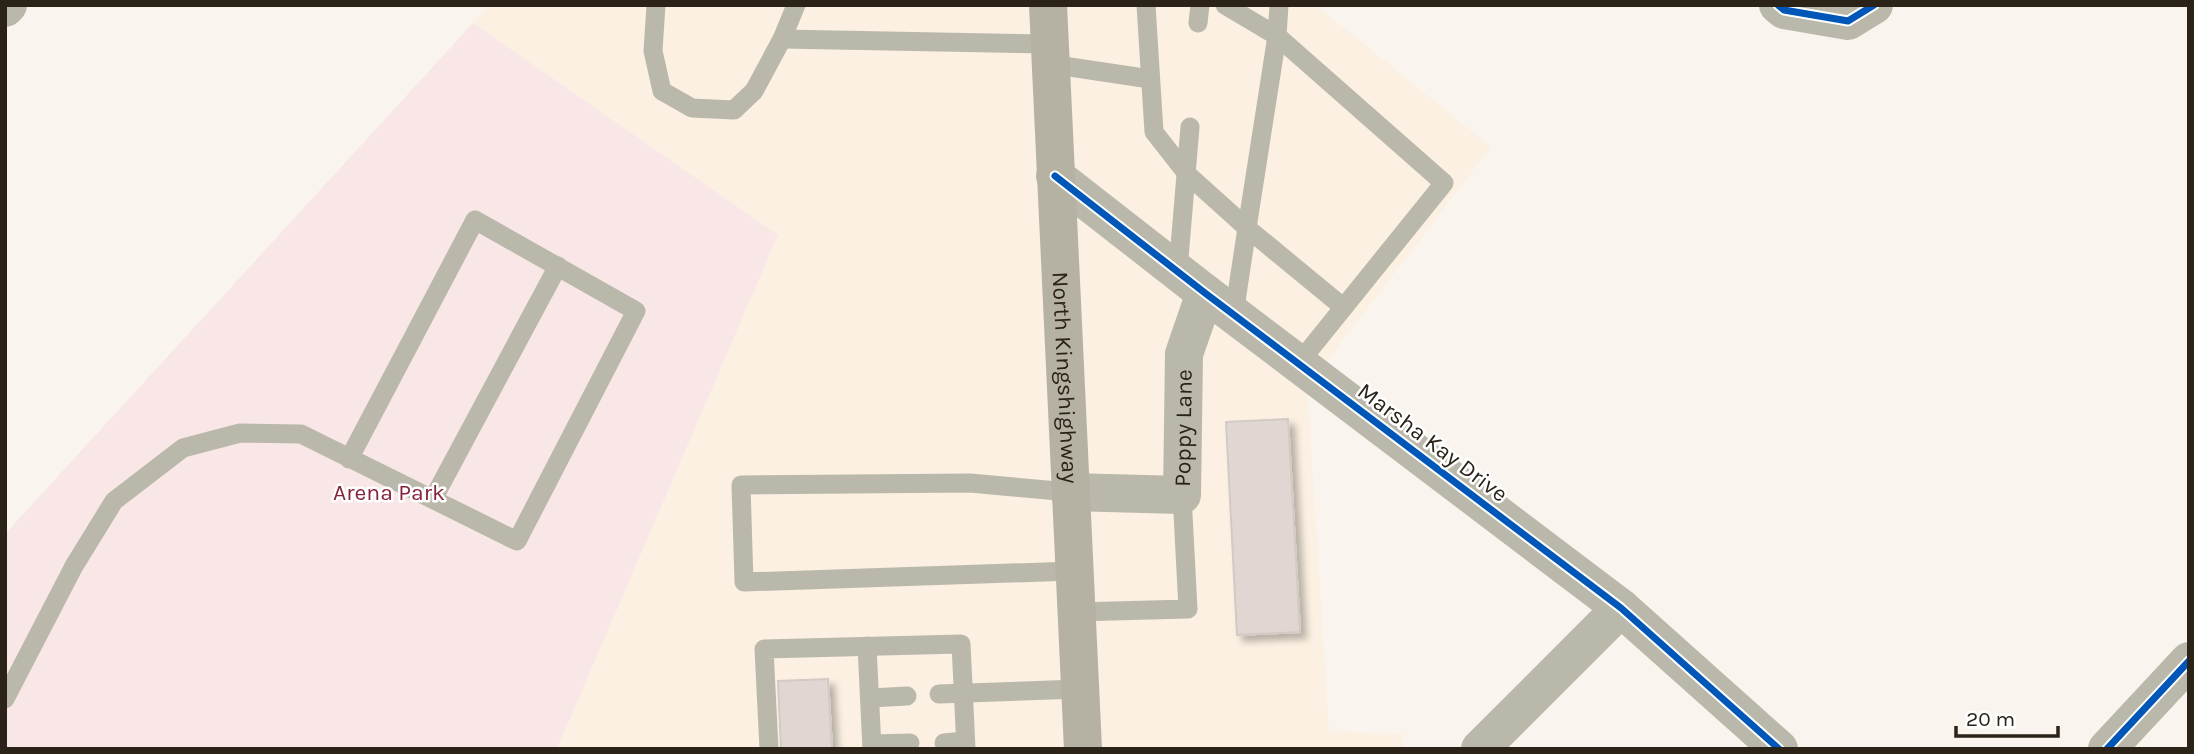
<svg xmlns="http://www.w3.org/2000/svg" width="2194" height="754" viewBox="0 0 2194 754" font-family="Karla,sans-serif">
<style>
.built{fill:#fbf0e1}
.green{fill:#f8e7e6}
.building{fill:#e1d7d2;stroke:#d2cac5;stroke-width:2;filter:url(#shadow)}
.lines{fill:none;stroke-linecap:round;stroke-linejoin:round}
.service{stroke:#bab8aa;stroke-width:19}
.minor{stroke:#bab8aa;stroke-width:38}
.tertiary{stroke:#bab8aa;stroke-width:38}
.primary{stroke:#b5b1a3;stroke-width:38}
.cycleway-casing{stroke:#fff;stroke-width:11}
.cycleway{stroke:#0057b8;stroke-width:7}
.labels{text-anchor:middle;stroke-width:5;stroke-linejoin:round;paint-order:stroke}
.street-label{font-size:23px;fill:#2b2218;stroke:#fff}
.park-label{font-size:23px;fill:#85233a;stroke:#fff}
</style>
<defs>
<filter id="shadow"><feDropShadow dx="6" dy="6" stdDeviation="3.5" flood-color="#0004"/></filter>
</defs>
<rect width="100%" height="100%" fill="#f9f4ee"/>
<!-- built -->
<path class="built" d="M489 5H1316L1491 147 1307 387 1329 731 1403 734V749H557L778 235 473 23Z"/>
<!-- green -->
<path class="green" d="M473 23 778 235 557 749H5V534Z"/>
<!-- building -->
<g class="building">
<path d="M1288 419 1300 632 1237 635 1226 422Z"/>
<path d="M828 679 832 749H781L778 681Z"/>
</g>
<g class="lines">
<!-- service -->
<g class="service">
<path d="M656 5 653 51 662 91 692 108 734 110 754 91 782 39 796 5"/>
<path d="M1146 5 1154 132 1187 174 1247 228 1277 36 1444 183 1298 364"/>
<path d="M1225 5 1277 36 1279 5"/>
<path d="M1198 23 1200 5"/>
<path d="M782 39 1049 44"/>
<path d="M1050 64 1150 79"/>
<path d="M1178 270 1190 127"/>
<path d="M1234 314 1247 228 1343 307"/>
<path d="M1069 492 970 483 741 485 744 582 1074 571"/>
<path d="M433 499 558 266"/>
<path d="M1075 612 1188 609 1182 495"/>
<path d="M867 646 872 749"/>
<path d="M939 694 1079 689"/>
<path d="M870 698 907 696"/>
<path d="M5 699 74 566 114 501 183 448 240 433 301 434 517 541 636 311 475 220 349 459"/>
<path d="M944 743 965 741"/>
<path d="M872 744 910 743"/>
<path d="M769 749 764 649 961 644 966 749"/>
</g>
<!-- minor -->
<g class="minor">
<path d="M1778 5 1784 10 1848 21 1874 5"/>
<path d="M5 8 8 5"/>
<path d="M1055 176 1205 293 1621 608 1779 749"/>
<path id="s1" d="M1069 492 1182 495 1184 354 1205 293"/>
<path d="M1480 749 1621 608"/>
</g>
<!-- tertiary -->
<path class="tertiary" d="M2107 749 2189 661"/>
<!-- primary -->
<path class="primary" id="s2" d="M1048 5 1083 749"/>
<defs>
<g id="cycleway">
<path d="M1778 5 1784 10 1848 21 1874 5"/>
<path d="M1055 176 1205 293 1621 608 1779 749"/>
<path d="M2107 749 2189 661"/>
</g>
</defs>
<!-- cycleway casing -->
<use href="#cycleway" class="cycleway-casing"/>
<!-- cycleway -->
<use href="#cycleway" class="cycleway"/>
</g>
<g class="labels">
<!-- street labels -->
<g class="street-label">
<text dy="8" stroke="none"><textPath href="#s2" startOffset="373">North Kingshighway</textPath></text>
<text dy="8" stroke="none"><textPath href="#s1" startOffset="180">Poppy Lane</textPath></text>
<text transform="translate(1433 442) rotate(37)" y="8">Marsha Kay Drive</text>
</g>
<!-- park labels -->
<g class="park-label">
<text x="389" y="500">Arena Park</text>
</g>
</g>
<!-- border -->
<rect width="2194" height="754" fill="none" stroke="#2b2218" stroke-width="14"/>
<!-- scale -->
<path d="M1956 726v10h102v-10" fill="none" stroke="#2b2218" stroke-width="3.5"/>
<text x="1966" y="726" font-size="21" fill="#2b2218" stroke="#ffffff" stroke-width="5" paint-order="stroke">20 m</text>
</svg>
